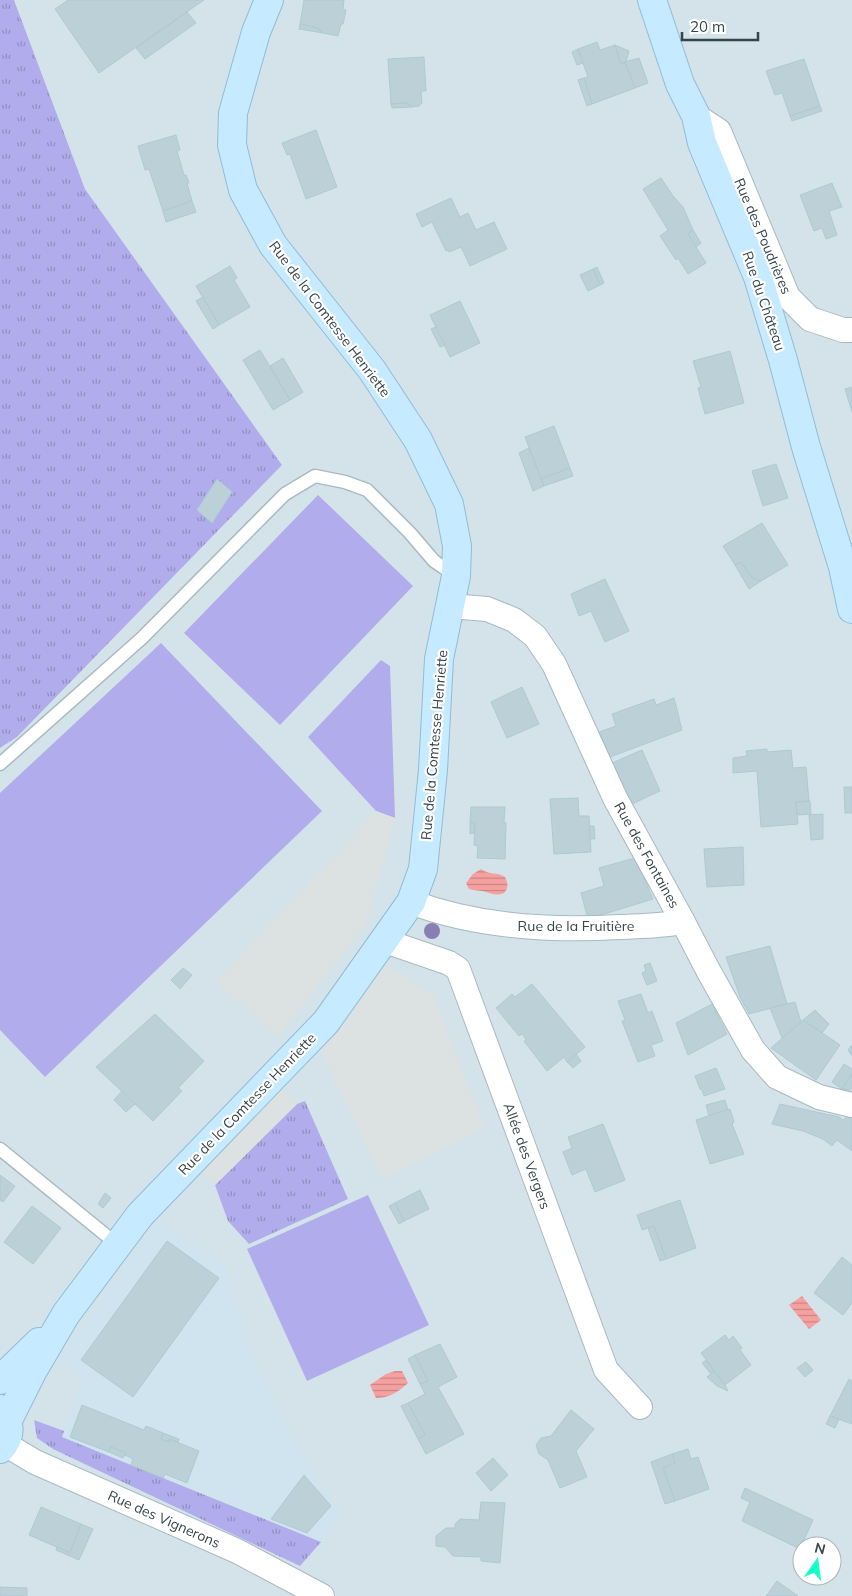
<svg xmlns="http://www.w3.org/2000/svg" width="852" height="1596" viewBox="0 0 852 1596" font-family="Mulish,sans-serif">
<style>
.residential{fill:#d4e3e9;fill-rule:evenodd}
.education{fill:#d0e4ef}
.grass{fill:url(#grass-tufts)}
.pitch{fill:#b1adec}
.parking{fill:#dce1e2}
.water{fill:url(#water-rules)}
.building{fill:#bbd1d7;stroke:#aecad2}
.lines{fill:none;stroke-linecap:round;stroke-linejoin:round}
.lane-casing{stroke:#a8bac1;stroke-width:15}
.street-casing{stroke:#a8bac1;stroke-width:26}
.secondary-casing{stroke:#91bdd4;stroke-width:30}
.lane{stroke:#fff;stroke-width:12}
.street{stroke:#fff;stroke-width:24}
.secondary{stroke:#c6eaff;stroke-width:28}
.tree{fill:#8880b4}
.labels{text-anchor:middle;stroke-width:4.5;stroke-linejoin:round;paint-order:stroke}
.street-label{font-size:14px;fill:#354448;stroke:#fff}
</style>
<defs>
<pattern id="grass-tufts" width="24" height="20" patternUnits="userSpaceOnUse" patternTransform="scale(1.25)"><rect width="24" height="20" fill="#b1adec"/><path d="M3 7l-1-3M5 7V3M7 7l1-3M15 17l-1-3M17 17v-4M19 17l1-3" fill="none" stroke="#918ec1"/></pattern>
<pattern id="water-rules" width="6" height="5" patternUnits="userSpaceOnUse" patternTransform="scale(1.25)"><rect width="6" height="5" fill="#f6a19f"/><path d="M0 2.5h6" fill="none" stroke="#c88584"/></pattern>
</defs>
<rect width="100%" height="100%" fill="#e7f0f5"/>
<!-- residential -->
<path class="residential" d="M14 0H852V1596H0V748L17 737 282 465 85 189ZM802 1546H832V1576H802Z"/>
<!-- education -->
<path class="education" d="M157 1219 224 1265 250 1348 285 1423 340 1515 321 1542 62 1437 82 1378 58 1359 113 1284Z"/>
<!-- grass -->
<g class="grass">
<path d="M0 0H14L85 189 282 465 17 737 0 748Z"/>
<path d="M305 1101 348 1199 249 1244 228 1221 215 1185 297 1104Z"/>
<path d="M34 1420 64 1431 62 1437 321 1542 300 1566 53 1449 37 1438Z"/>
</g>
<!-- pitch -->
<g class="pitch">
<path d="M318 495 413 586 280 725 184 633Z"/>
<path d="M161 643 322 811 45 1077 0 1030V793Z"/>
<path d="M381 660 390 666 395 818 376 811 308 737Z"/>
<path d="M368 1195 429 1325 307 1381 247 1249Z"/>
</g>
<!-- parking -->
<g class="parking">
<path d="M376 811 395 818 366 923 278 1037 216 982Z"/>
<path d="M383 963 433 995 485 1128 383 1179 319 1048Z"/>
<path d="M281 1088 297 1104 215 1185 197 1168Z"/>
</g>
<!-- water -->
<g class="water">
<path d="M481 869C490 876 496 871 505 877 508 883 509 888 504 893 496 896 493 894 486 892 481 890 475 891 469 889L466 883 473 874Z"/>
<path d="M802 1296 821 1320 809 1329 789 1305Z"/>
<path d="M395 1371H402L408 1383C398 1392 389 1398 376 1398L370 1385 386 1374Z"/>
</g>
<!-- building -->
<g class="building">
<path d="M68 0H204L99 73 55 9Z"/>
<path d="M304 0H344L343 9 346 10 343 24H341L338 36 323 33 317 28 300 24Z"/>
<path d="M187 12 196 23 145 59 136 48Z"/>
<path d="M300 24 317 28 323 33 299 29Z"/>
<path d="M597 42 600 50 615 45 621 64 625 62 635 88 592 104 584 78 588 77 578 49Z"/>
<path d="M615 45 629 51 626 62 621 64Z"/>
<path d="M578 49 583 63 577 65 572 52Z"/>
<path d="M424 57 426 91H421L422 103 419 106 412 107 407 103 391 104 388 59Z"/>
<path d="M639 58 648 83 635 88 625 62Z"/>
<path d="M804 59 820 106 790 116 782 93 775 95 766 71Z"/>
<path d="M584 78 592 104 587 106 578 80Z"/>
<path d="M407 103 412 107 392 108 391 104Z"/>
<path d="M820 106 822 111 792 121 790 116Z"/>
<path d="M316 130 337 187 306 199 290 154 287 155 282 143Z"/>
<path d="M176 135 180 150 177 151 184 175H186L189 183H187L192 201 163 211 149 169 145 170 138 146Z"/>
<path d="M661 178 673 196 683 207 693 230 688 234 706 263 688 274 678 258 676 260 660 236 668 230 643 189Z"/>
<path d="M832 183 842 207 829 211 837 235 826 239 822 228 814 231 800 195Z"/>
<path d="M451 198 460 217 468 213 476 230 494 222 507 249 470 266 461 247 449 252 448 250 446 251 432 222 422 227 416 214Z"/>
<path d="M192 201 196 212 166 222 163 211Z"/>
<path d="M693 230 701 243 696 247 688 234Z"/>
<path d="M230 266 237 278 234 280 250 307 219 325 196 286Z"/>
<path d="M597 267 604 283 600 285 593 269Z"/>
<path d="M593 269 600 285 588 291 580 275Z"/>
<path d="M203 297 219 325 213 329 196 301Z"/>
<path d="M460 301 480 343 450 357 430 315Z"/>
<path d="M436 327 445 345 440 347 431 329Z"/>
<path d="M260 350 290 400 273 410 243 360Z"/>
<path d="M730 351 744 403 705 414 698 388 701 387 693 361Z"/>
<path d="M283 358 303 392 290 400 270 366Z"/>
<path d="M852 387V412L845 389Z"/>
<path d="M554 426 570 468 541 479 525 437Z"/>
<path d="M529 448 544 486 533 491 519 453Z"/>
<path d="M776 464 788 498 763 506 752 471Z"/>
<path d="M570 468 573 476 544 486 541 479Z"/>
<path d="M217 479 232 492 212 523 197 510Z"/>
<path d="M762 523 788 565 761 581 752 578 741 562 735 565 723 546Z"/>
<path d="M741 562 752 578 761 581 749 589 735 565Z"/>
<path d="M605 579 629 631 605 642 591 611 579 616 571 594Z"/>
<path d="M522 687 539 724 507 738 491 702Z"/>
<path d="M674 698 682 730 610 757 599 732 616 726 612 714 654 699 656 705Z"/>
<path d="M767 749V752L791 750 793 768 806 767 809 801 796 802 798 824 761 827 757 771 733 773V758L747 756 746 751Z"/>
<path d="M642 750 660 791 632 804 612 763Z"/>
<path d="M844 787H852V813H845Z"/>
<path d="M578 798 579 816H589L591 852 554 854 550 799Z"/>
<path d="M810 801 811 814 797 815 796 802Z"/>
<path d="M471 807H505L504 822 506 823 505 859 477 858 478 846 474 845 475 823 470 822Z"/>
<path d="M823 814V839L811 840 809 815Z"/>
<path d="M470 822 475 823 474 833 470 834Z"/>
<path d="M589 826H594L595 839H590Z"/>
<path d="M743 847 744 885 707 887 704 849Z"/>
<path d="M635 858 653 899 588 919 581 893 604 886 599 868Z"/>
<path d="M770 946 787 1004 749 1014 740 997 726 957Z"/>
<path d="M650 963 657 981 647 985 642 973 646 971 644 965Z"/>
<path d="M183 968 192 975 180 989 171 980Z"/>
<path d="M532 984 585 1047 567 1062 564 1057 547 1071 524 1041 526 1039 522 1034 519 1036 496 1008 512 994 515 997Z"/>
<path d="M641 994 648 1013 652 1011 663 1041 651 1045 655 1056 638 1062 622 1021 625 1020 618 1001Z"/>
<path d="M795 1002 801 1022 782 1038 770 1008Z"/>
<path d="M712 1004 727 1034 688 1055 676 1023Z"/>
<path d="M815 1010 829 1024 822 1033 803 1020Z"/>
<path d="M155 1014 204 1061 178 1088 182 1091 153 1121 96 1067Z"/>
<path d="M803 1020 840 1045 816 1080 771 1048Z"/>
<path d="M852 1045V1056L848 1050Z"/>
<path d="M576 1054 581 1061 573 1068 567 1062Z"/>
<path d="M844 1064 852 1069V1074L842 1089 832 1082Z"/>
<path d="M716 1068 725 1089 704 1096 702 1090 700 1089 695 1076Z"/>
<path d="M852 1074V1088L850 1090 842 1089Z"/>
<path d="M122 1091 135 1104 126 1112 114 1100Z"/>
<path d="M725 1100 728 1110 709 1116 706 1105Z"/>
<path d="M780 1104 839 1117 843 1120 848 1116 852 1117V1151L837 1140 832 1146 823 1139 803 1131 772 1124Z"/>
<path d="M730 1109 734 1122 732 1124 744 1154 710 1164 696 1120Z"/>
<path d="M603 1124 625 1180 595 1192 586 1169 572 1175 563 1152 572 1148 568 1137Z"/>
<path d="M0 1175 15 1186 3 1202 0 1200Z"/>
<path d="M420 1190 429 1209 404 1221 395 1203Z"/>
<path d="M105 1193 111 1198 103 1208 98 1204Z"/>
<path d="M680 1200 696 1248 666 1259 654 1226 642 1230 637 1215Z"/>
<path d="M395 1203 404 1221 399 1224 389 1206Z"/>
<path d="M32 1206 61 1228 33 1264 4 1242Z"/>
<path d="M654 1226 666 1259 660 1261 648 1228Z"/>
<path d="M167 1241 219 1278 133 1397 81 1360Z"/>
<path d="M842 1257 852 1265V1303L843 1315 814 1293Z"/>
<path d="M725 1335 729 1340 733 1336 742 1348 740 1350 751 1365 725 1385 701 1353Z"/>
<path d="M440 1344 457 1377 438 1387 464 1434 426 1454 418 1439 425 1435 408 1403 425 1394 420 1384 428 1381 415 1355Z"/>
<path d="M415 1355 428 1381 420 1384 408 1359Z"/>
<path d="M706 1360 714 1371 711 1374 702 1363Z"/>
<path d="M806 1362 813 1370 805 1377 797 1368Z"/>
<path d="M714 1371 725 1385 728 1391 717 1386 707 1377Z"/>
<path d="M849 1379 852 1381V1424L830 1416Z"/>
<path d="M408 1403 425 1435 418 1439 401 1406Z"/>
<path d="M82 1405 144 1430 146 1426 163 1433 161 1439 169 1442V1439L199 1451 187 1483 165 1474 163 1478 131 1465 133 1459 125 1455 126 1453 111 1447 109 1452 70 1437Z"/>
<path d="M571 1410 594 1429 576 1451 587 1477 560 1488 548 1460 539 1454 536 1445 541 1438 551 1436Z"/>
<path d="M830 1416 839 1419 835 1428 826 1424Z"/>
<path d="M163 1433 179 1439 178 1442 169 1439V1442L161 1439Z"/>
<path d="M111 1447 126 1453 123 1458 109 1452Z"/>
<path d="M688 1449 691 1459 698 1457 709 1489 675 1501 663 1468 675 1463 672 1454Z"/>
<path d="M672 1454 675 1463 663 1468 675 1501 665 1504 651 1462Z"/>
<path d="M493 1458 508 1475 491 1491 476 1473Z"/>
<path d="M304 1475 331 1506 307 1533 271 1519Z"/>
<path d="M745 1488 813 1520 800 1549 742 1521 750 1502 741 1498Z"/>
<path d="M481 1502 505 1503 500 1563 481 1561V1557L453 1556 445 1547 436 1546V1536L446 1528H455V1524L460 1519 479 1520Z"/>
<path d="M41 1507 81 1524 70 1553 29 1535Z"/>
<path d="M81 1524 93 1529 79 1560 56 1550 57 1547 70 1553Z"/>
<path d="M777 1581 798 1596H766Z"/>
<path d="M0 1587 27 1588V1596H0Z"/>
</g>
<g class="lines">
<defs>
<g id="lane">
<path d="M0 764 142 638 285 494 315 476 345 482 367 490 410 533 434 561 456 576"/>
<path d="M0 1149 118 1245"/>
</g>
<g id="street">
<path d="M696 116 719 131 788 297 810 319 843 330H852"/>
<path d="M450 606 487 609 514 620 535 636 554 664 615 798 683 922 709 972 753 1050 777 1077 819 1097 852 1105"/>
<path d="M411 902C477 927 549 931 619 927 640 926 662 926 683 922"/>
<path d="M385 941 449 963 458 969 606 1370 640 1407"/>
<path d="M5 1444 35 1462 237 1551 322 1596"/>
</g>
<g id="secondary">
<path d="M652 0 680 84 696 116 702 143 758 277 783 360 806 447 843 567 852 609"/>
<path d="M0 1380 39 1342"/>
<path d="M0 1409C11 1422 12 1436 0 1449"/>
<path d="M8 1420 32 1372 66 1314 140 1215 326 1022 411 902 423 869 433 770 439 659 456 576 457 546 449 504 418 440 372 370 273 245 243 190 232 145 233 113 256 32 269 0"/>
</g>
</defs>
<!-- lane casing -->
<use href="#lane" class="lane-casing"/>
<!-- street casing -->
<use href="#street" class="street-casing"/>
<!-- secondary casing -->
<use href="#secondary" class="secondary-casing"/>
<!-- lane -->
<use href="#lane" class="lane"/>
<!-- street -->
<use href="#street" class="street"/>
<!-- secondary -->
<use href="#secondary" class="secondary"/>
</g>
<!-- trees -->
<circle class="tree" cx="432" cy="931" r="8"/>
<g class="labels">
<!-- street labels -->
<g class="street-label">
<text transform="translate(763 236) rotate(67)" y="5">Rue des Poudrières</text>
<text transform="translate(764 301) rotate(71)" y="5">Rue du Château</text>
<text transform="translate(330 319) rotate(53)" y="5">Rue de la Comtesse Henriette</text>
<text transform="translate(434 745) rotate(-85)" y="5">Rue de la Comtesse Henriette</text>
<text transform="translate(647 855) rotate(61)" y="5">Rue des Fontaines</text>
<text x="576" y="931">Rue de la Fruitière</text>
<text transform="translate(247 1104) rotate(-46)" y="5">Rue de la Comtesse Henriette</text>
<text transform="translate(527 1156) rotate(70)" y="5">Allée des Vergers</text>
<text transform="translate(164 1519) rotate(24)" y="5">Rue des Vignerons</text>
</g>
</g>
<!-- north arrow -->
<g transform="translate(817 1561) rotate(14)"><circle r="24" fill="#ffffff" stroke="#aeb4b6"/>
<path d="M0-4L9 19L0 12L-9 19Z" fill="#13ffc9"/>
<text y="-8" font-size="14" font-weight="bold" text-anchor="middle" fill="#354448">N</text>
</g>
<!-- scale -->
<path d="M682 32v8h76v-8" fill="none" stroke="#354448" stroke-width="2.5"/>
<text x="690" y="32" font-size="15" fill="#354448" stroke="#ffffff" stroke-width="4" paint-order="stroke">20 m</text>
</svg>
